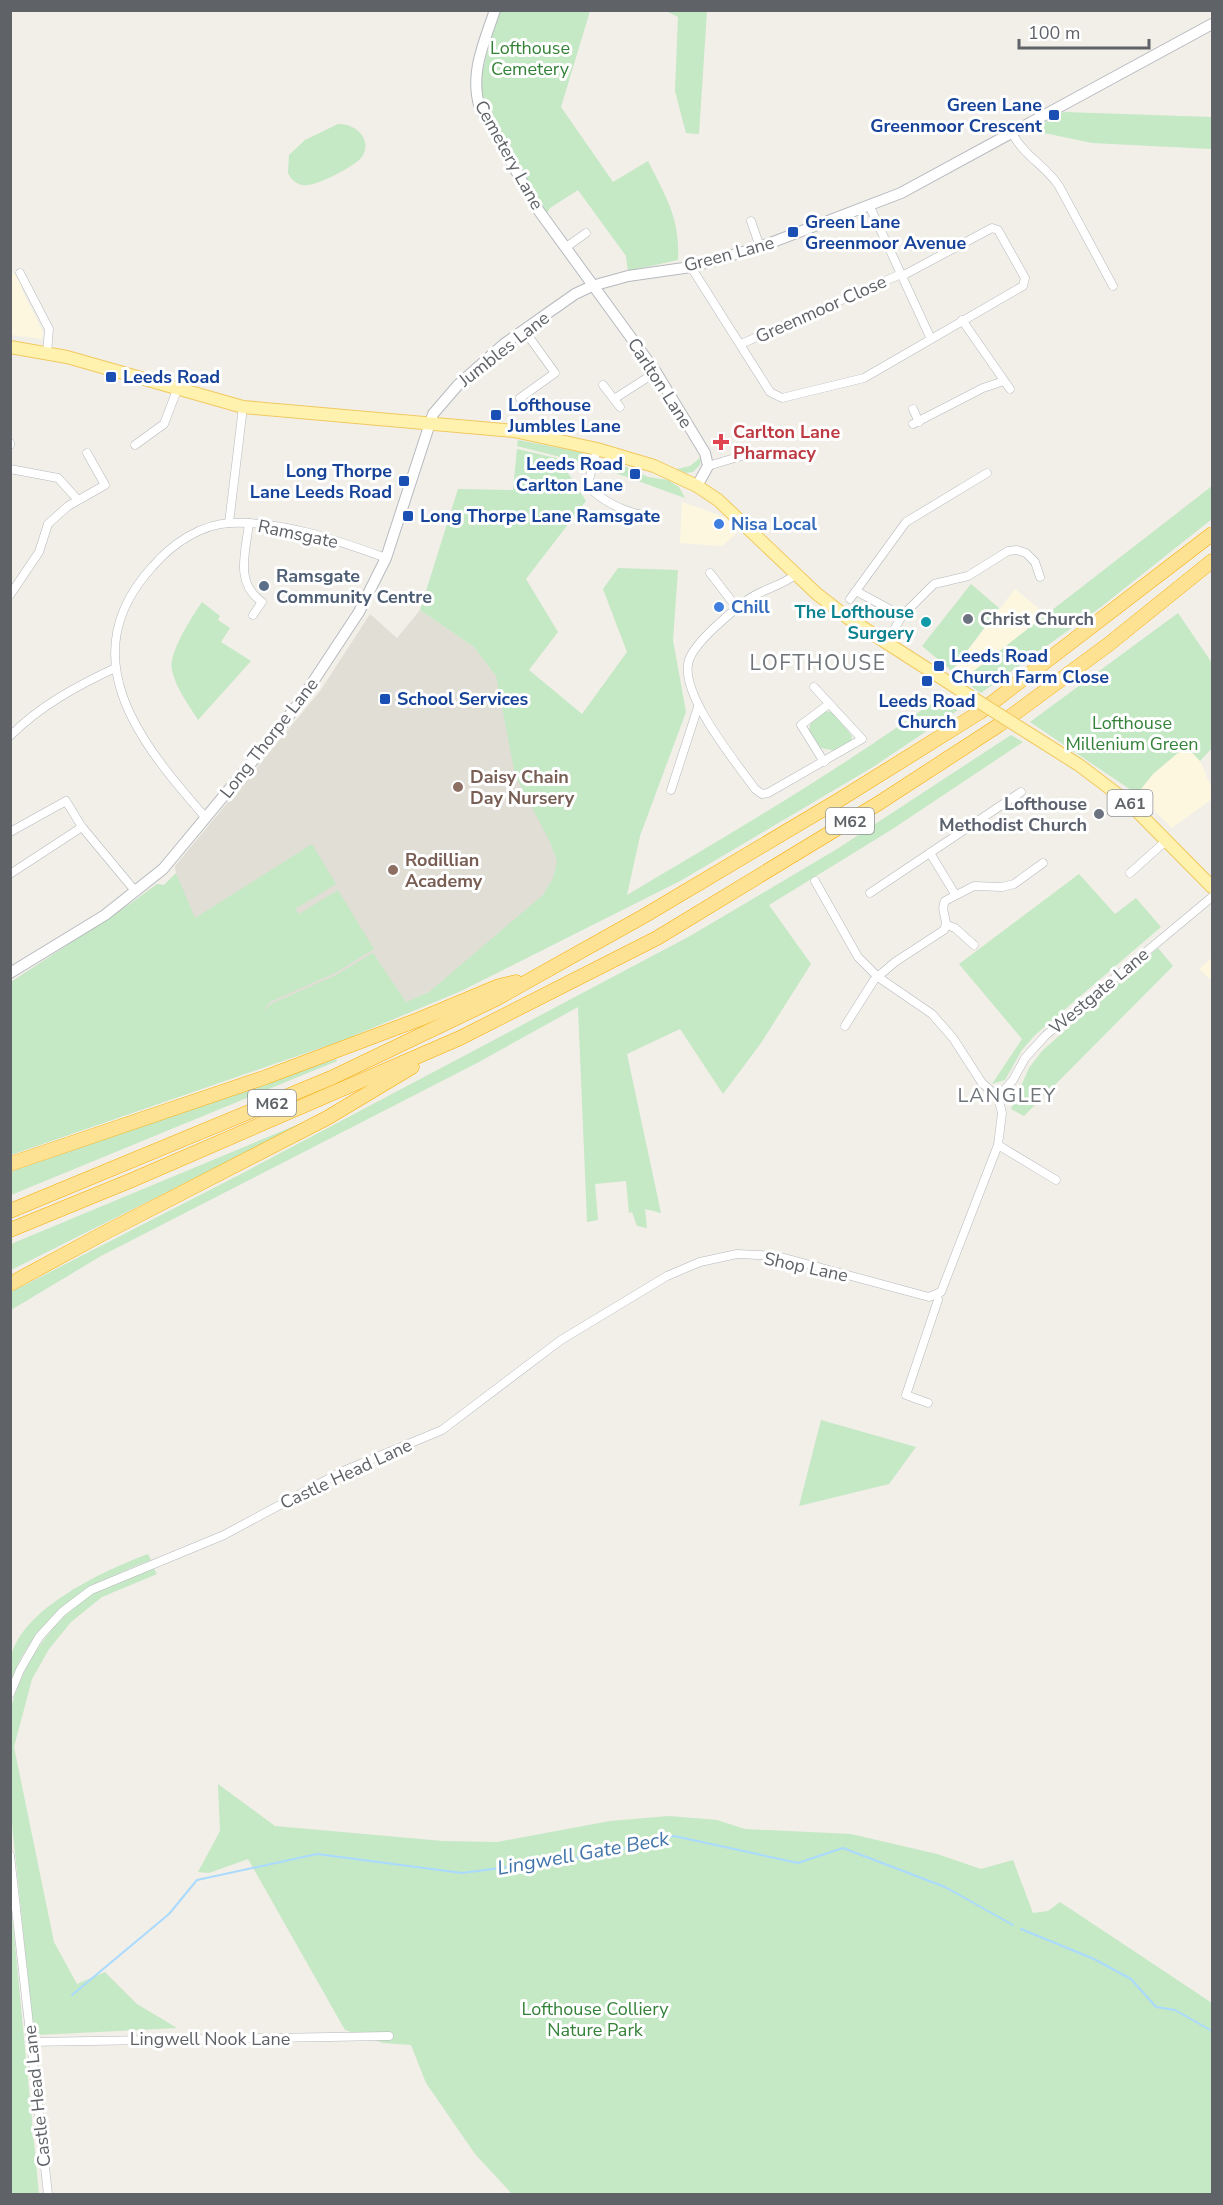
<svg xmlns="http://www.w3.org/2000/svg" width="1223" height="2205" viewBox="0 0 1223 2205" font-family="'Nunito Sans',sans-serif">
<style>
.commercial{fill:#fef7e0}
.education{fill:#e1ded6}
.green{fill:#c5e8c5}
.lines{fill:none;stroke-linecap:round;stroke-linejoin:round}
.stream{stroke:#aadaff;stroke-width:2}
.street-casing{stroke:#b5b8bc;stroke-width:9}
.secondary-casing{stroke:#b6babf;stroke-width:12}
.primary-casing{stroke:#f2c960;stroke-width:14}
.highway-casing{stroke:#f9ab00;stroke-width:15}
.street{stroke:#fff;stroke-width:8}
.secondary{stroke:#fff;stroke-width:10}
.primary{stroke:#fff2af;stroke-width:12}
.highway{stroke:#fde293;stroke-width:14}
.primary-bridge-casing{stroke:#f2c960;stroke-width:14;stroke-linecap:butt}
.primary-bridge{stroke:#fff2af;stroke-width:12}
.transit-dot{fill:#1a4fb4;stroke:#fff;stroke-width:2}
.health-dot{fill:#e0444e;stroke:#fff;stroke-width:2}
.shop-dot{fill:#3f7fe0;stroke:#fff;stroke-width:2}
.service-dot{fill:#5c6f8a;stroke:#fff;stroke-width:2}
.worship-dot{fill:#6b7280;stroke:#fff;stroke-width:2}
.culture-dot{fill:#0f9aa8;stroke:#fff;stroke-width:2}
.education-dot{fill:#8d6e63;stroke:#fff;stroke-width:2}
.labels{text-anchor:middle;stroke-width:6;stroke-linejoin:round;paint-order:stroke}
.shield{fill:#fff;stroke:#8f9295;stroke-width:1.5}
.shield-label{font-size:16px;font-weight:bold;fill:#5f6368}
.park-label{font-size:18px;fill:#348238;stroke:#fff}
.transit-label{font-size:18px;font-weight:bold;fill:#164399;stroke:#fff;text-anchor:start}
.street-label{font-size:18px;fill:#5f6368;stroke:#fff}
.health-label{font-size:18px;font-weight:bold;fill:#be3a42;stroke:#fff;text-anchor:start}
.shop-label{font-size:18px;font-weight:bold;fill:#366cbe;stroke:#fff;text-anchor:start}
.service-label{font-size:18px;font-weight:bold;fill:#4e5e75;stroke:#fff;text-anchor:start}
.culture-label{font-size:18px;font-weight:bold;fill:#0d838f;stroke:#fff;text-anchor:end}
.worship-label{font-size:18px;font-weight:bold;fill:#5b616d;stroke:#fff;text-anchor:start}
.education-label{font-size:18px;font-weight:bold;fill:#785e54;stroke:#fff;text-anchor:start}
.neighbourhood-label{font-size:20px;letter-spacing:1.5px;fill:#70757a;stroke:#fff}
.water-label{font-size:20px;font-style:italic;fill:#4174aa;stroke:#fff}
.quarter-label{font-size:21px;letter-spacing:1.5px;fill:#70757a;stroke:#fff}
</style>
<rect width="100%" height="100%" fill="#f1efe8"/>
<!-- commercial -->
<g class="commercial">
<path d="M10 271 20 278 22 290 43 332 42 339 11 335Z"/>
<path d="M682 502 725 517 738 532 722 546 680 543Z"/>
<path d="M1015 589 1046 615 962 680 952 671Z"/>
<path d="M1186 746 1200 761 1212 789V799L1172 828 1137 794 1153 774Z"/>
<path d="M1212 958V977L1210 979 1199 969Z"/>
</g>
<!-- education -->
<path class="education" d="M420 610 474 647 496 676 626 895 530 946 367 1020 254 1062 11 982 130 904 157 884 164 885 176 874 175 866 320 691 370 614 397 638Z"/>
<!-- green -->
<g class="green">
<path d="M499 11H590L561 107 613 182 648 161C666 197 680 218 678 260L628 271 626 256 578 190 550 208 547 213 482 100 480 79Z"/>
<path d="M666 11H707L699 134 686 133 675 91 678 17Z"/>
<path d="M1064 112 1212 117V149L1092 143 1030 130Z"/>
<path d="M338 124C356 123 374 141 361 158 353 167 314 188 302 185 295 183 291 179 288 173L289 155 305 140Z"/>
<path d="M518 440 581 452 587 458 588 464 517 446Z"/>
<path d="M517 449 569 461 566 470 586 501 526 579 558 632 529 670 582 714 627 652 603 589 618 568 678 570 673 640 686 712 640 836 627 895C735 831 843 768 944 694L964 706 873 767 682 880 459 992 341 1041 11 1155V982L130 904 157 884 164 885 176 873 195 918 312 844 336 884 295 909 299 914 338 890 374 949 335 973 270 1002 262 1012 271 1004 336 975 373 953 406 1002 429 992 543 895 553 878 557 861 550 842 515 775 496 676 474 647 420 610 458 489 513 490Z"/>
<path d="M701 457 700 465 693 472 686 473 677 469 690 466Z"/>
<path d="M607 461H614L648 477 668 480 679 487 685 498 599 467Z"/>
<path d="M1212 486V519L1101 607 981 693 962 680Z"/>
<path d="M971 584 999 608 952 671 922 646Z"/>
<path d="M202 602 220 616 218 620 230 628 221 642 251 661 198 720C189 705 176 689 172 670 168 653 192 617 202 602Z"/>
<path d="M1178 613 1212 663V748L1200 761 1186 746 1153 774 1137 794 1030 722Z"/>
<path d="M825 711 832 712 852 736 851 741 836 751 821 748 809 730 811 722Z"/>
<path d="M1011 735 1023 742 891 830 769 905 811 964 761 1043 723 1094 680 1029 627 1054 661 1213 645 1209 647 1228 637 1226 632 1212 629 1213 626 1181 595 1184 598 1220 587 1222 578 1007 477 1063 101 1256 11 1310V1292L241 1174 690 936 837 849Z"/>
<path d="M1079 874 1115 914 1136 898 1161 927 1035 1035 1022 1050 1005 1080 992 1084 1022 1039 959 964Z"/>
<path d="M1158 948 1173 966 1024 1116 1011 1109 1029 1068 1042 1051Z"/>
<path d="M336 1059 337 1061 11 1195 10 1172Z"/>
<path d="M311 1119 293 1129 11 1270V1244Z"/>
<path d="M821 1420 916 1447 889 1484 799 1506Z"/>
<path d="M148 1554 151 1560C88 1583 35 1616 11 1681 11 1674 9 1664 11 1657 22 1608 105 1570 148 1554Z"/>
<path d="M153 1567 157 1574 102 1597 71 1622 49 1649 32 1679 14 1747 54 1942 77 1984 105 1972 137 2004 177 2028 38 2035 33 2027 11 1814 10 1712C21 1665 53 1618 94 1593 112 1582 134 1575 153 1567Z"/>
<path d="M218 1784 275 1826 443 1841 497 1842 610 1821 669 1816 717 1820 745 1829 851 1834 937 1854 981 1869 1013 1860 1033 1913 1048 1911 1060 1902 1212 2003V2194H512L475 2154 426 2083 411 2045 383 2043 345 2030 248 1859 209 1873 198 1872 220 1831Z"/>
<path d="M10 1903H11L39 2194H11Z"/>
</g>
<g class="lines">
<!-- stream -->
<g class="stream">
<path d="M1021 1929 1094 1959 1131 1979 1156 2007 1175 2010 1212 2031"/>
<path d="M72 1995 169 1914 197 1880 317 1854 462 1873 598 1855 674 1836 798 1863 843 1848 945 1887 1013 1925"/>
</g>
<defs>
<g id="street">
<path d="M1012 133C1025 157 1045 165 1059 186L1113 286"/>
<path d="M870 207 931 339"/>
<path d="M751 221 760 247"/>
<path d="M565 248 586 233"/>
<path d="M691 267 770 392 782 398 864 378 1023 286 1025 278 998 230 992 228 902 276"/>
<path d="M20 273 49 329 47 353"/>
<path d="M962 320 1010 389"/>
<path d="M741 344 901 274"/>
<path d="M603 385 620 407"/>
<path d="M520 398 555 373 524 330"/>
<path d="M614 399 656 372"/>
<path d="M913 409 919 422"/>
<path d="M913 424 983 388 1004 381"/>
<path d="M10 443V445"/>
<path d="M135 445 164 424 177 390"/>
<path d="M597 449 589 480 593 491C610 506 635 516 657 517"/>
<path d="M708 466 748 454"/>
<path d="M10 469 58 478 78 500"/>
<path d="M229 523 243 407"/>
<path d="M249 523C246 551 234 583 262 602L253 615"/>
<path d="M710 573 737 608"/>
<path d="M795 575C780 587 761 589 746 601 731 612 695 642 689 660 678 693 736 762 755 789L762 794 768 793 862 739 814 687"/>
<path d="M856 591 902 616 886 643"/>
<path d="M10 595 39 552 48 524 68 506 105 485 87 453"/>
<path d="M850 599 906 522 987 473"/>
<path d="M902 616 934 584 968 576 1008 551 1017 550 1026 553 1035 562 1040 577"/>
<path d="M10 736C41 705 77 686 115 668"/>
<path d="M824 762 801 725 829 704"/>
<path d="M671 790 698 707"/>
<path d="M206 818C141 744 69 657 153 566 172 544 201 524 231 523 284 521 336 540 386 558"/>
<path d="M10 832 66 801 82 827 136 892"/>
<path d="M930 853 955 894"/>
<path d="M1130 873 1167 840"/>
<path d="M10 874 82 827"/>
<path d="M870 893 1021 792"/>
<path d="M947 925 955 928 974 945"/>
<path d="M845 1026 874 980 895 962 944 930C950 919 939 912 945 901L974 886 1002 887 1014 884 1043 863"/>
<path d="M998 1097 1013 1080 1025 1058 1046 1035 1212 897"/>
<path d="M998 1145 1056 1180"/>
<path d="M928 1403 906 1395 938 1300 937 1295"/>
<path d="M10 1694 20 1670 39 1637 62 1612 91 1590 224 1535 341 1472 442 1430 561 1340 667 1276 700 1262 737 1254 777 1256 929 1297 941 1292 998 1145 1002 1113 998 1097 982 1083 953 1038 932 1014 878 977 858 957 815 881"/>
<path d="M10 1855 48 2194"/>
<path d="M30 2042 389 2036"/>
</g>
<g id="secondary">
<path d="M495 10C484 43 469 74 480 108L539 211 656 372 705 453 708 466 697 486"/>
<path d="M10 973 105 915 163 869 276 733 301 700 359 612 386 558 433 414 458 385 504 344 575 294 592 286 628 276 691 267 760 247 901 193 1212 24"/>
</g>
<g id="primary">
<path d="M10 347 67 357 243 407 514 431 597 449 654 466 697 486 718 500 817 594 848 618 954 686"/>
<path d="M1033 736 1079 765 1129 803 1212 887"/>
</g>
<g id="highway">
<path d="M10 1164 266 1077 420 1019 499 986 516 982"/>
<path d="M10 1211 331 1078 496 999 644 916 839 800 980 712 1212 534"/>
<path d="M10 1230 132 1180 460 1038 657 938 879 803 999 725 1109 644 1212 561"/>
<path d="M10 1284 106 1232 327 1118 412 1067"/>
</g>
</defs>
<!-- street casing -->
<use href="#street" class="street-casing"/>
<!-- secondary casing -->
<use href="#secondary" class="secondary-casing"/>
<!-- primary casing -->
<use href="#primary" class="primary-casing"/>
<!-- highway casing -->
<use href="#highway" class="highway-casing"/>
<!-- street -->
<use href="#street" class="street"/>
<!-- secondary -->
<use href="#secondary" class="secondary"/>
<!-- primary -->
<use href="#primary" class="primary"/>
<!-- highway -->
<use href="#highway" class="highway"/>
<defs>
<path id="primary-bridge" d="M954 686 1033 736"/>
</defs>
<!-- primary-bridge casing -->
<use href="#primary-bridge" class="primary-bridge-casing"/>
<!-- primary-bridge -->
<use href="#primary-bridge" class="primary-bridge"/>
</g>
<!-- markers -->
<g class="transit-dot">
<rect x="1048" y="109" width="12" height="12" rx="3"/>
<rect x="787" y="226" width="12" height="12" rx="3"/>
<rect x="105" y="371" width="12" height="12" rx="3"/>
<rect x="490" y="409" width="12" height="12" rx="3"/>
<rect x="629" y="468" width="12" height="12" rx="3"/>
<rect x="398" y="475" width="12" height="12" rx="3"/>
<rect x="402" y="510" width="12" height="12" rx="3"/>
<rect x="933" y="660" width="12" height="12" rx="3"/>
<rect x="921" y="675" width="12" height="12" rx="3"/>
<rect x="379" y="693" width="12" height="12" rx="3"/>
</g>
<path class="health-dot" d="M718 433h6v6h6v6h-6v6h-6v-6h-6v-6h6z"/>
<g class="shop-dot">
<circle cx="719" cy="524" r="6"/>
<circle cx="719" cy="607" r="6"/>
</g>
<circle class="service-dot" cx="264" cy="586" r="6"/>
<g class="worship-dot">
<circle cx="968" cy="619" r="6"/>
<circle cx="1099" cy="814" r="6"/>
</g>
<circle class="culture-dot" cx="926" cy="622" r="6"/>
<g class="education-dot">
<circle cx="458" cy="787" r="6"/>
<circle cx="393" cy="870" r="6"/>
</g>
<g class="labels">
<!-- shield labels -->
<g class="shield">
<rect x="1107.5" y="790" width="45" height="26" rx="4.5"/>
<rect x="826" y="808" width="48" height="26" rx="4.5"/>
<rect x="248" y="1090" width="48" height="26" rx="4.5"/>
</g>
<g class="shield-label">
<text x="1130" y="809">A61</text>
<text x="850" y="827">M62</text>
<text x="272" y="1109">M62</text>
</g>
<!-- park labels -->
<g class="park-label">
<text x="530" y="54">Lofthouse<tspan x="530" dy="21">Cemetery</tspan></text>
<text x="1132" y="729">Lofthouse<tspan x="1132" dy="21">Millenium Green</tspan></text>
<text x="595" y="2015">Lofthouse Colliery<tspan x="595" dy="21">Nature Park</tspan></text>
</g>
<!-- transit labels -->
<g class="transit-label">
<text x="1042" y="111" text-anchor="end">Green Lane<tspan x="1042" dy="21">Greenmoor Crescent</tspan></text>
<text x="805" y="228">Green Lane<tspan x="805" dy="21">Greenmoor Avenue</tspan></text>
<text x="123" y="383">Leeds Road</text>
<text x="508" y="411">Lofthouse<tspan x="508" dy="21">Jumbles Lane</tspan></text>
<text x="623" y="470" text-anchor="end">Leeds Road<tspan x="623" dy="21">Carlton Lane</tspan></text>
<text x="392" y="477" text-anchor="end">Long Thorpe<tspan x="392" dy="21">Lane Leeds Road</tspan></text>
<text x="420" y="522">Long Thorpe Lane Ramsgate</text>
<text x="951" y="662">Leeds Road<tspan x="951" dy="21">Church Farm Close</tspan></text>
<text x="397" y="705">School Services</text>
<text x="927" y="707" text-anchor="middle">Leeds Road<tspan x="927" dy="21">Church</tspan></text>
</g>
<!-- street labels -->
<g class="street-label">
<text transform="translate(509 155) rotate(61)" y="6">Cemetery Lane</text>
<text transform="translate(729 254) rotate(-15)" y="6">Green Lane</text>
<text transform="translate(821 309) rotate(-24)" y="6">Greenmoor Close</text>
<text transform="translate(504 349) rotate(-38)" y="6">Jumbles Lane</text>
<text transform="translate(660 383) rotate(57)" y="6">Carlton Lane</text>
<text transform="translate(298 534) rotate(12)" y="6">Ramsgate</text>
<text transform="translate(269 738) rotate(-52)" y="6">Long Thorpe Lane</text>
<text transform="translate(1099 991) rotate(-40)" y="6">Westgate Lane</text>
<text transform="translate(806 1267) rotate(12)" y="6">Shop Lane</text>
<text transform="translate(346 1474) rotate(-25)" y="6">Castle Head Lane</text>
<text x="210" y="2045">Lingwell Nook Lane</text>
<text transform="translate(37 2096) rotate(-96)" y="6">Castle Head Lane</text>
</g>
<!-- health labels -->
<g class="health-label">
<text x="733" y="438">Carlton Lane<tspan x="733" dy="21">Pharmacy</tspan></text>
</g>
<!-- shop labels -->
<g class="shop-label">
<text x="731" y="530">Nisa Local</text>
<text x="731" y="613">Chill</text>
</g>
<!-- service labels -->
<g class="service-label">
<text x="276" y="582">Ramsgate<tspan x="276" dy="21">Community Centre</tspan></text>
</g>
<!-- culture labels -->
<g class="culture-label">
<text x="914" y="618">The Lofthouse<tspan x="914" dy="21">Surgery</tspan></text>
</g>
<!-- worship labels -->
<g class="worship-label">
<text x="980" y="625">Christ Church</text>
<text x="1087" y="810" text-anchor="end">Lofthouse<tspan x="1087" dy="21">Methodist Church</tspan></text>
</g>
<!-- education labels -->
<g class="education-label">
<text x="470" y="783">Daisy Chain<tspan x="470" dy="21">Day Nursery</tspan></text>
<text x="405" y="866">Rodillian<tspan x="405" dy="21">Academy</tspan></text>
</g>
<!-- neighbourhood labels -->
<g class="neighbourhood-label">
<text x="1007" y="1102">LANGLEY</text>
</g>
<!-- water labels -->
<g class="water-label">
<text transform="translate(583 1853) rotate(-10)" y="7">Lingwell Gate Beck</text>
</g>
<!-- quarter labels -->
<g class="quarter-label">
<text x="818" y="670">LOFTHOUSE</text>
</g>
</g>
<!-- border -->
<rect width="1223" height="2205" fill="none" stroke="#5f6368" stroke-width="24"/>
<!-- scale -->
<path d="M1019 39v9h130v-9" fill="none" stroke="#5f6368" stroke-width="3"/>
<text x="1028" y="39" font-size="18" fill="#5f6368" stroke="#ffffff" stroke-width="4.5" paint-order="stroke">100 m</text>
</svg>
